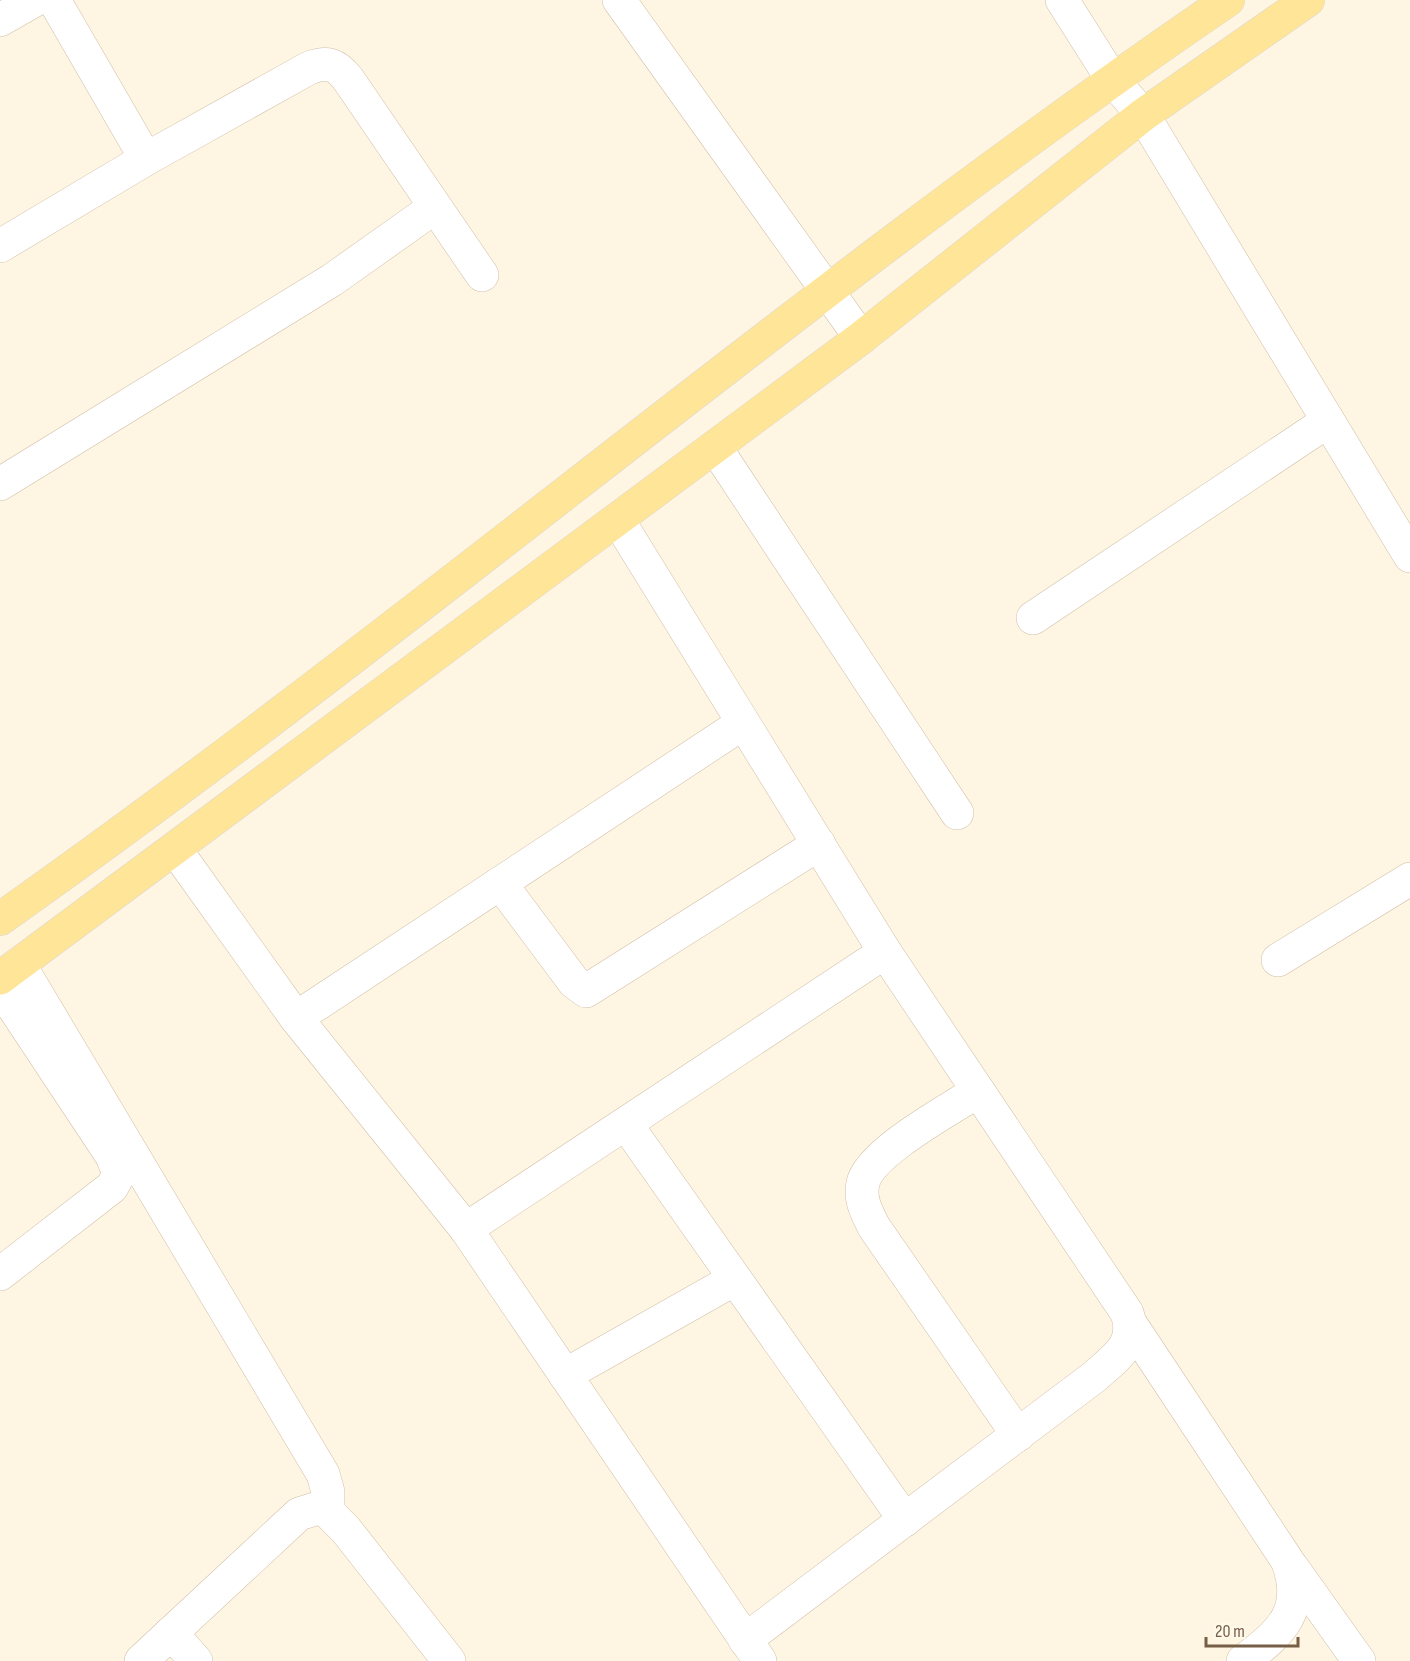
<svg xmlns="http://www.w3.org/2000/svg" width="1410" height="1661" viewBox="0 0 1410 1661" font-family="'Sofia Sans Condensed',sans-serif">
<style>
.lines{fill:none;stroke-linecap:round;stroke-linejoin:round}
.minor-casing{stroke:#d0bea8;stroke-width:34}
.major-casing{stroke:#ded8d3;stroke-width:34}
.minor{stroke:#fff;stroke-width:33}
.major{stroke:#ffe598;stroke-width:33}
</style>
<rect width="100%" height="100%" fill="#fef6e2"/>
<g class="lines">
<defs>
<g id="minor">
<path d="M54 0 146 159"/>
<path d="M619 0 861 338"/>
<path d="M1062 0 1112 79 1143 115 1410 556"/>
<path d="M0 20 35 0"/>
<path d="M0 246 146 159 309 68C327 61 336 64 348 79L482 275"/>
<path d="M715 447 957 813"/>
<path d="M0 484 332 280 435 207"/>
<path d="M618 520 885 952"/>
<path d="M1033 618 1328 421"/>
<path d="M175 849 296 1018 466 1229 760 1661"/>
<path d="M500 883 574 982 586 991 819 844"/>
<path d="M1278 960 1410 879"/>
<path d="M19 964 323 1474 328 1492V1512"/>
<path d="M0 987 112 1156 119 1174 112 1187 0 1274"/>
<path d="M296 1018 743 723"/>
<path d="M978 1091C951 1109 870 1152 863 1183 859 1199 867 1213 874 1227L1018 1435"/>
<path d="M626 1124 905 1520"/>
<path d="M466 1229 885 952 1127 1313C1138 1345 1115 1358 1094 1377L745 1640"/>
<path d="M1132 1326 1287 1560C1307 1610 1281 1633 1243 1661"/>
<path d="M565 1375 735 1279"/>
<path d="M1292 1567 1359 1661"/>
<path d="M171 1633 196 1661"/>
<path d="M141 1661 299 1514 318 1508 328 1512 346 1530 449 1661"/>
</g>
<g id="major">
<path d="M0 919C418 624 805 288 1228 0"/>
<path d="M0 978 861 338 1143 115 1308 0"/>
</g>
</defs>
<!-- minor casing -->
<use href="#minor" class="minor-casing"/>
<!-- major casing -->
<use href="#major" class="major-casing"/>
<!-- minor -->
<use href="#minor" class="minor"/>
<!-- major -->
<use href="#major" class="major"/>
</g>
<!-- scale -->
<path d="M1206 1637v9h92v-9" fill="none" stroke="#775e46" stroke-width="3"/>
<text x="1215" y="1637" font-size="18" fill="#775e46" stroke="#fff9ea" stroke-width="4.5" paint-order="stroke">20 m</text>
</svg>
